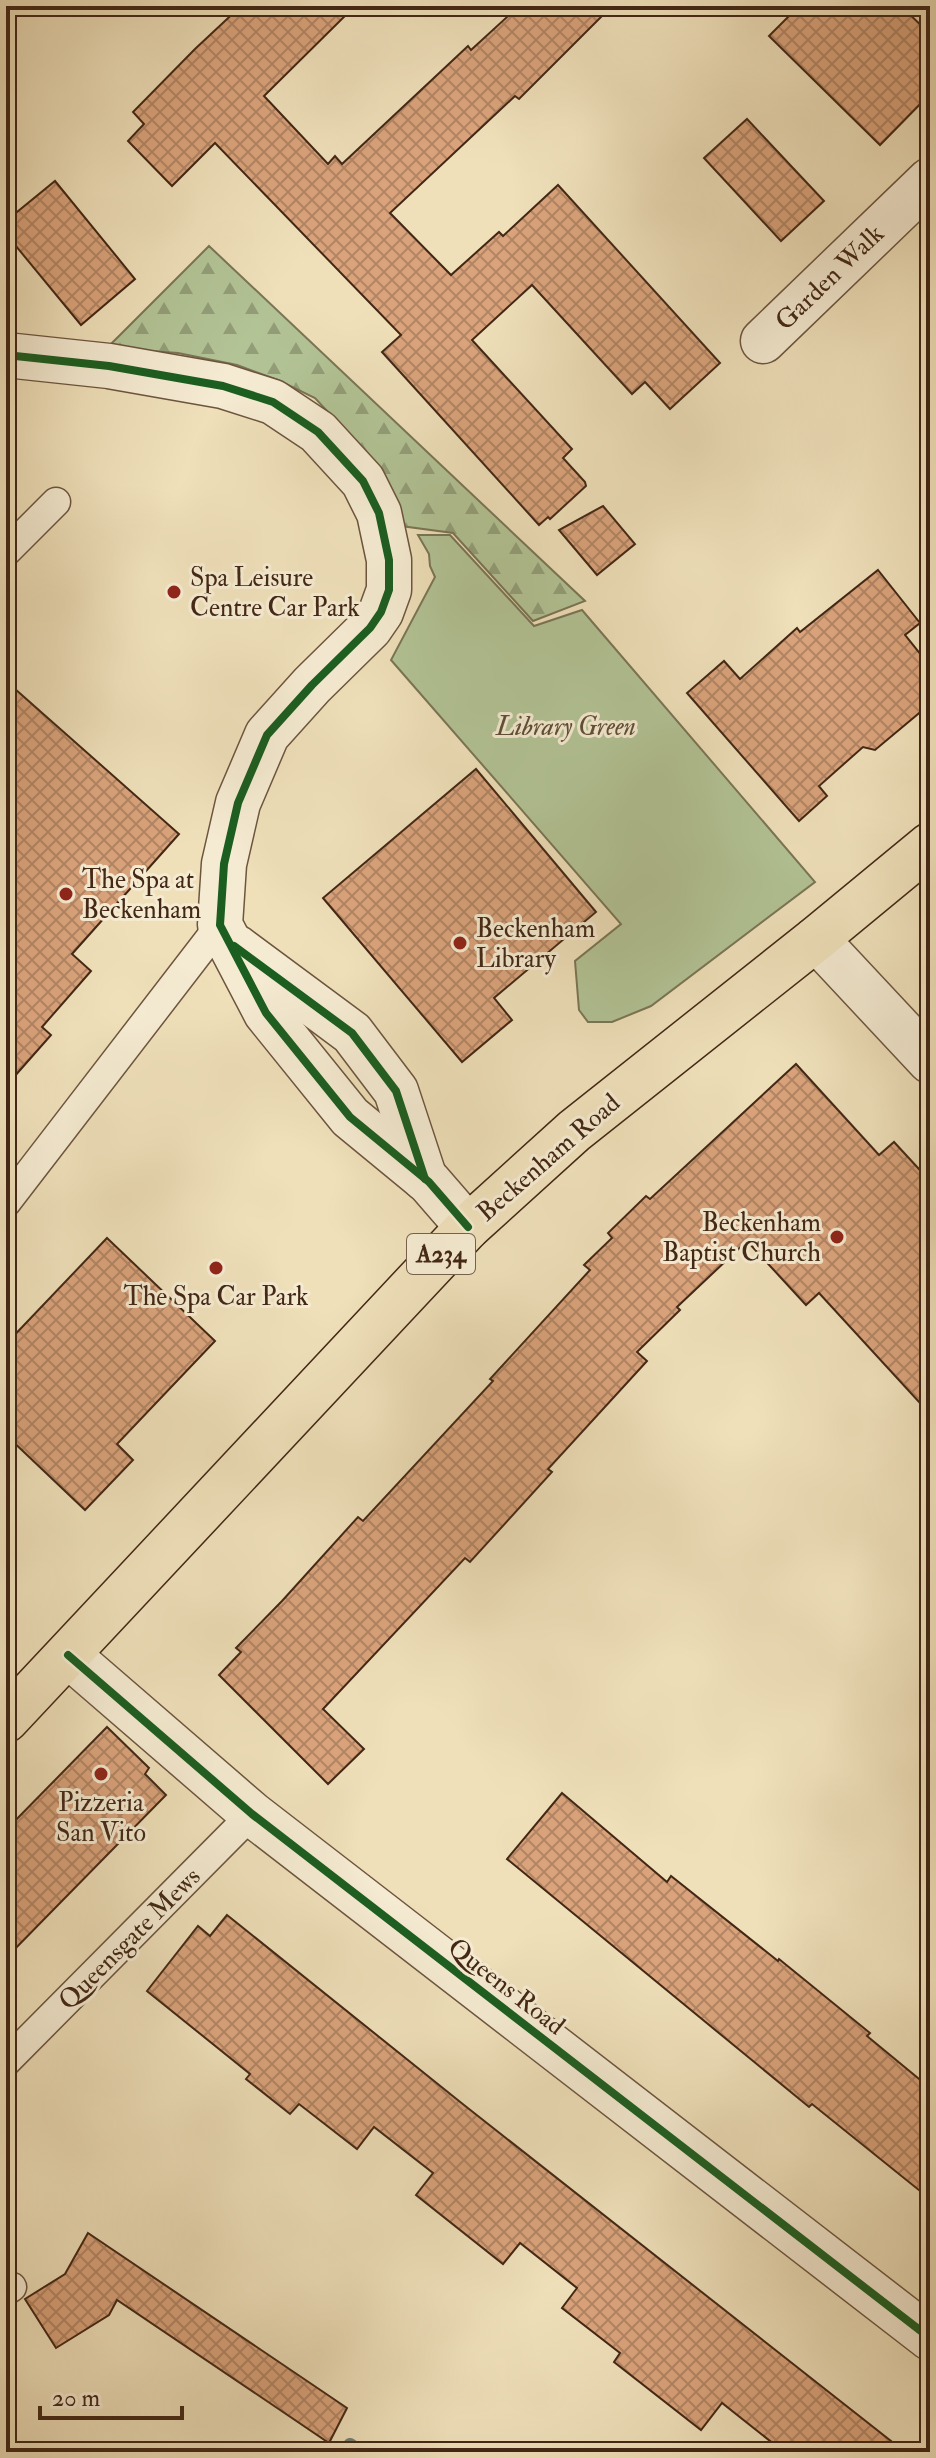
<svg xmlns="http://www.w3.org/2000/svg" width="936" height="2458" viewBox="0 0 936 2458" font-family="'IM FELL Double Pica',serif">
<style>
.forest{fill:url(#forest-firs);stroke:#7a7555;stroke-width:2}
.park{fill:#b2c395;stroke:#7a7555;stroke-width:2}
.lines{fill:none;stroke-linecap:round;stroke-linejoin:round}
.stream{stroke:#778075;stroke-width:14}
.building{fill:url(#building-cross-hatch);stroke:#422715;stroke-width:2}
.service-casing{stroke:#6d553e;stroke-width:31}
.minor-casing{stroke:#6d553e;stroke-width:47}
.primary-casing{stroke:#422715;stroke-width:47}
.service{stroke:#f5ebd2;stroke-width:28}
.minor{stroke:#f5ebd2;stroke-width:44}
.primary{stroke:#efe0ba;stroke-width:44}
.cycleway-casing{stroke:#f5ebd2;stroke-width:13}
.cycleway{stroke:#1b5e20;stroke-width:8}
.poi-dot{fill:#8f2418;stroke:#f5ebd2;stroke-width:3}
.labels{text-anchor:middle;stroke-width:6;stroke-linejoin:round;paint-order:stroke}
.shield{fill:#f5ebd2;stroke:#78624e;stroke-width:2}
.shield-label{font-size:24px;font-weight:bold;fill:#422715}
.street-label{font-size:26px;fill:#422715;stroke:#f5ebd2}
.poi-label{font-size:26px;fill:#422715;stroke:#f5ebd2;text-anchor:start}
.park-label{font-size:26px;font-style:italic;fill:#5e4e35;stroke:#f5ebd2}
</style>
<defs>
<pattern id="forest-firs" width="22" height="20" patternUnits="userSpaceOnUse" patternTransform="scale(2)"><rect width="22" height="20" fill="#b2c395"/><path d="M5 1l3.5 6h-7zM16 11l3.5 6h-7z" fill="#929e78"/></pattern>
<pattern id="building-cross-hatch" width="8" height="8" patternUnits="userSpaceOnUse" patternTransform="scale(2)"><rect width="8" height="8" fill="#daa37b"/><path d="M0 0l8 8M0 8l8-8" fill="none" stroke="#b28564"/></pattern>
</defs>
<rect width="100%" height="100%" fill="#efe0ba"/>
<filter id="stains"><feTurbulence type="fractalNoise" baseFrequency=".0025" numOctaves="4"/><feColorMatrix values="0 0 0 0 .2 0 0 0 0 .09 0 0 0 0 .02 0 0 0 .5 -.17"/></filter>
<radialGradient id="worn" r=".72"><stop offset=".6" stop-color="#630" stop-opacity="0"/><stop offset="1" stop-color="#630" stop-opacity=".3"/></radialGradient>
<!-- forest -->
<path class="forest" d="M209 246 585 601 533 621 453 533 401 526 357 443 315 398 278 380 237 365 178 353 107 348Z"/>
<!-- park -->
<path class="park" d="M418 535H450L534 626 582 610 815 882 651 1006 612 1022H588L579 1010 575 961 621 924 391 660 435 577 430 566 429 554Z"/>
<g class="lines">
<!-- stream -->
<path class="stream" d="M350 2445 360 2452"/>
</g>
<!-- building -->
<g class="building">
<path d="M241 6H355L264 96 328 164 335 156 342 164 468 46 471 50 519 6H612L519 99 515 96 390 213 451 275 499 232 503 236 558 185 720 363 670 409 645 382 632 394 532 285 472 340 572 449 563 458 585 482 586 486 550 519 548 517 539 525 382 352 401 335 215 143 172 186 128 141 144 124 133 112 195 49Z"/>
<path d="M799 6H901L930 34V94L880 145 769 36Z"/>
<path d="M747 119 824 201 781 241 704 158Z"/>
<path d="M55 181 135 279 81 325 6 234V221Z"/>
<path d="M603 506 635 544 597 575 559 530Z"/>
<path d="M878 570 920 623 905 635 930 666V704L875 750 863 747 819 786 827 796 799 821 687 693 724 661 740 679 797 628 800 632Z"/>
<path d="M6 681 179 834 72 954 91 971 42 1027 51 1035 6 1086Z"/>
<path d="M476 769 596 912 494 998 512 1020 462 1062 323 898Z"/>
<path d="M796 1064 879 1155 894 1142 930 1181V1414L819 1293 806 1305 747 1241 677 1307 680 1310 637 1352 647 1361 548 1469 552 1472 470 1562 465 1558 323 1709 364 1749 328 1784 219 1675 241 1652 236 1648 282 1601 358 1517 363 1521 493 1381 490 1379 590 1270 584 1265 612 1238 608 1233 646 1196 650 1199Z"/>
<path d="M107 1238 215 1341 117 1444 133 1460 85 1510 6 1435V1344Z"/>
<path d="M107 1727 149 1768 145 1774 166 1795 6 1958V1830Z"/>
<path d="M562 1793 667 1882 671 1876 778 1961 779 1959 870 2033 867 2036 930 2088V2199L812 2104 809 2107 507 1859Z"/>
<path d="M227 1915 464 2105 905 2452H784L722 2403 701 2430 614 2362 620 2353 562 2308 577 2288 520 2243 503 2264 416 2195 433 2173 374 2127 357 2149 299 2104 290 2114 246 2079 250 2074 147 1991 198 1926 210 1936Z"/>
<path d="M88 2233 347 2408 329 2443 117 2300 109 2315 56 2348 25 2299 65 2274Z"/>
</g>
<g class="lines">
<defs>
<g id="service">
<path d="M6 552 56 502"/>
<path d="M6 1203 220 925"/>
<path d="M6 2062 252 1814"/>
<path d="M6 2291 12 2287"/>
</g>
<g id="minor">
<path d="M763 341 930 180"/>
<path d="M6 355 109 366 223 386 273 402 318 432 363 481 379 513 389 560V590L381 612 370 628 312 685 267 735 238 803 224 864 220 925 266 1013 350 1117 429 1182 468 1227"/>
<path d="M816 939 930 1061"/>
<path d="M236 947 352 1033 396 1091 425 1179"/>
<path d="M68 1655 252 1814 930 2338"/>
</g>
<path id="primary" d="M6 1720 468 1227 574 1131 816 939 930 845"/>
</defs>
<!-- service casing -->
<use href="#service" class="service-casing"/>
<!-- minor casing -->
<use href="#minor" class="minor-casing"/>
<!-- primary casing -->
<use href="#primary" class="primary-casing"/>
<!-- service -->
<use href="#service" class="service"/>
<!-- minor -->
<use href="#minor" class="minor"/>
<!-- primary -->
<use href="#primary" class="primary"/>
<defs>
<g id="cycleway">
<path d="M6 355 109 366 223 386 273 402 318 432 363 481 379 513 389 560V590L381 612 370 628 312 685 267 735 238 803 224 864 220 925 266 1013 350 1117 429 1182 468 1227"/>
<path d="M234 946 352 1033 396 1091 425 1179"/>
<path d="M68 1655 252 1814 930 2338"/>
</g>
</defs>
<!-- cycleway casing -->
<use href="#cycleway" class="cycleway-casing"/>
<!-- cycleway -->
<use href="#cycleway" class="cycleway"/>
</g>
<!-- markers -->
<g class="poi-dot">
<circle cx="174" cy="592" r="8"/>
<circle cx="66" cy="894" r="8"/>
<circle cx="460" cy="943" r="8"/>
<circle cx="837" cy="1237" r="8"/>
<circle cx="216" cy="1268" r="8"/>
<circle cx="101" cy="1774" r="8"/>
</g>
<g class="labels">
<!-- shield labels -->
<rect class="shield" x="407" y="1234" width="68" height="40" rx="6"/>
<g class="shield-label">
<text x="441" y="1262">A234</text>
</g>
<!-- street labels -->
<g class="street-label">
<text transform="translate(829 277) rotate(-44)" y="9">Garden Walk</text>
<text transform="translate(548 1157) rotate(-41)" y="9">Beckenham Road</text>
<text transform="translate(129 1938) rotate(-45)" y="9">Queensgate Mews</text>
<text transform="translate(507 1986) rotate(38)" y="9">Queens Road</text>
</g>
<!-- poi labels -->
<g class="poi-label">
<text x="190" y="586">Spa Leisure<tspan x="190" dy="30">Centre Car Park</tspan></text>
<text x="82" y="888">The Spa at<tspan x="82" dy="30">Beckenham</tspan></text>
<text x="476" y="937">Beckenham<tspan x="476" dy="30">Library</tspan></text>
<text x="821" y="1231" text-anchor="end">Beckenham<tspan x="821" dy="30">Baptist Church</tspan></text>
<text x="216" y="1305" text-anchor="middle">The Spa Car Park</text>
<text x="101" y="1811" text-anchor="middle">Pizzeria<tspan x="101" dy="30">San Vito</tspan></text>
</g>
<!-- park labels -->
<g class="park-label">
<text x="566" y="735">Library Green</text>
</g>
</g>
<!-- margin -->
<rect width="936" height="2458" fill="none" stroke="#efe0ba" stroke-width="32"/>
<rect x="8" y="8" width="920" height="2442" fill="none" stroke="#422715" stroke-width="4"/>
<rect x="16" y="16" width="904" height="2426" fill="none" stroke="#422715" stroke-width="2"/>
<!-- scale -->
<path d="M40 2406v12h142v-12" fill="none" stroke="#422715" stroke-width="4"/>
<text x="52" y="2406" font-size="24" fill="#422715" stroke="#f5ebd2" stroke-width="6" paint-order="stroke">20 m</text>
<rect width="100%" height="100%" filter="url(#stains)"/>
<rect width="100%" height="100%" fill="url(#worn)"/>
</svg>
